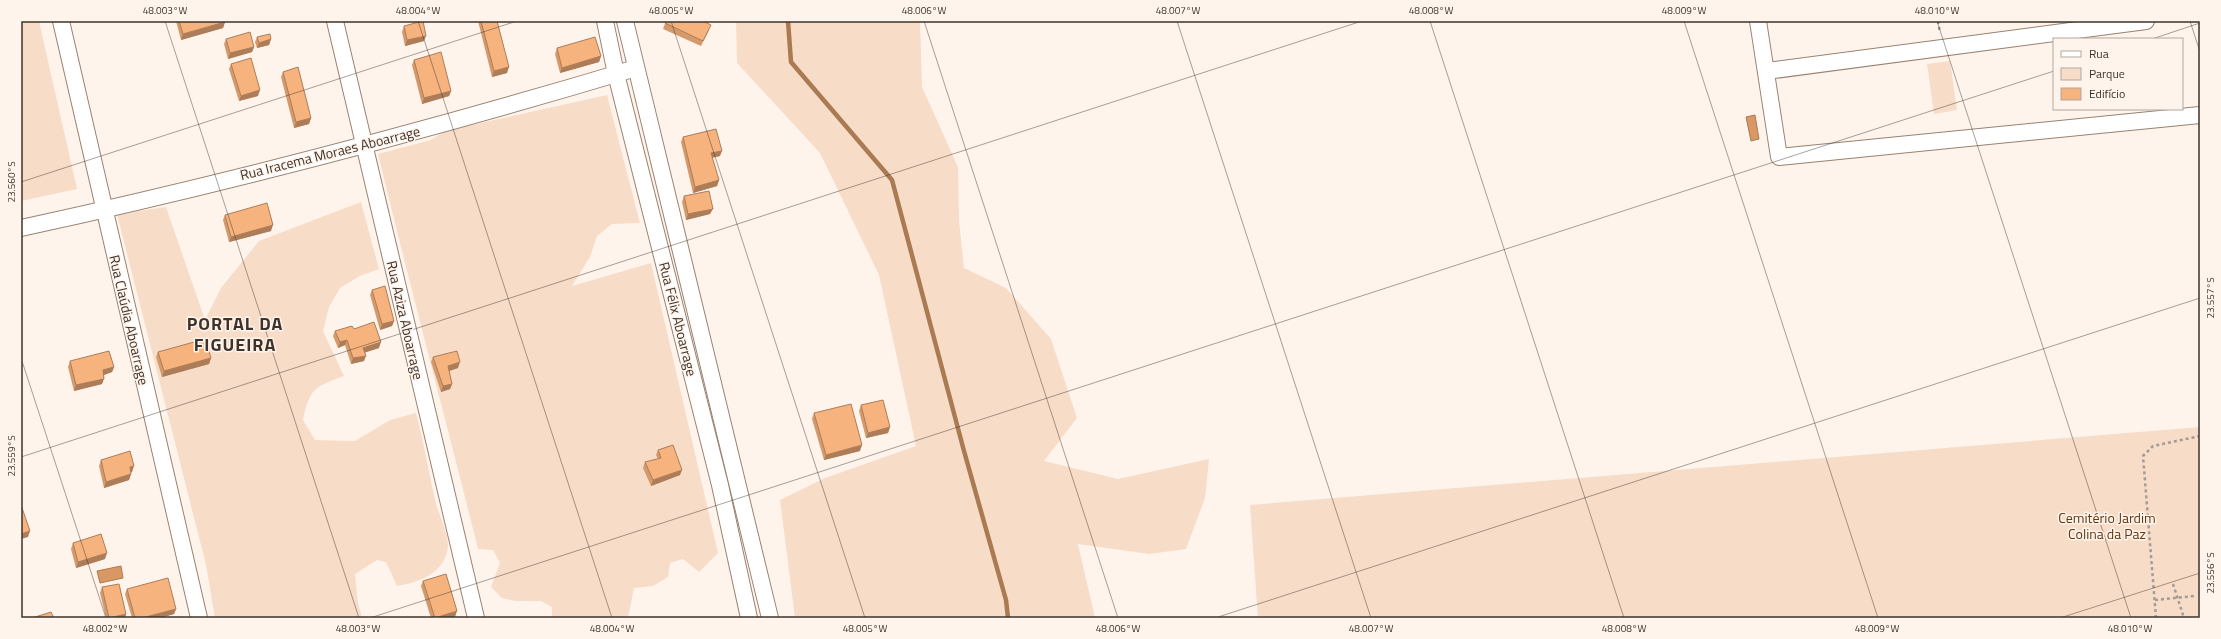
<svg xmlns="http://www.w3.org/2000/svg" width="2221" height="639" viewBox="0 0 2221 639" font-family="'Titillium Web',sans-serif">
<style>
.green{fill:#f7dcc8}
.water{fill:#d99863;stroke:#aa7a52}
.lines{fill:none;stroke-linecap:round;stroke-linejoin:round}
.stream{stroke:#aa7a52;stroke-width:4.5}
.minor-casing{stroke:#998270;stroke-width:18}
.path{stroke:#a59b93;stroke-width:2.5;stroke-dasharray:3 3;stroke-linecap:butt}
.minor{stroke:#fff;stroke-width:16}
.wall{fill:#d49a6c}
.shaded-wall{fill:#ac7d58}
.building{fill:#f6b37e;stroke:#ac7d58}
.ticks{fill:none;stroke:#3d332b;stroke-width:1;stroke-opacity:0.45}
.labels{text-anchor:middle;stroke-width:3;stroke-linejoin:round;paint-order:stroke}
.street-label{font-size:14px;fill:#3d332b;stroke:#fff4ec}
.park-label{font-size:14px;fill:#62370e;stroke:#fff4ec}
.district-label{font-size:18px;font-weight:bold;letter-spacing:1px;fill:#3d332b;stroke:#fff4ec}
.neatline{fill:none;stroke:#3d332b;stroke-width:1.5}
.ticks-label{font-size:10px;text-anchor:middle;fill:#3d332b}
</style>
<rect width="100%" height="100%" fill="#fff4ec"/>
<!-- green -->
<g class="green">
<path d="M21 21H39L77 189 21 201Z"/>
<path d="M736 21H920L922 87 958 167 959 221 964 268 1006 288 1051 339 1077 418 1044 461 1118 479 1209 459 1205 498 1186 549 1149 554 1078 544 1095 618H795L780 500 825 478 916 446 879 275 820 153 737 63Z"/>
<path d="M1950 61 1957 110 1934 114 1927 64Z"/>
<path d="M607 95 640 223 612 224 597 236 590 257 572 286 651 263 718 553 699 572 683 559 670 563 668 577 653 586 634 588 628 618H552V607L541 601H515L502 598 491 587 500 563 493 550 478 549C445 417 410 286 378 154L431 140 445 131Z"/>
<path d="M361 202 379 269 360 276 340 288 329 307 323 331 344 376C314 387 310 388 303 420L315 440 355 441 390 420 416 413C424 443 429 474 436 504 440 518 451 537 447 552 442 574 417 583 397 586L386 562 377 560 355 574 358 603 362 618H215L206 565 117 214 166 207 205 320 221 288 259 241Z"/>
<path d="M2200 427V618H1258L1250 505Z"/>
</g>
<!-- water -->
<g class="water">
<path d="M1755 115 1759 139 1751 141 1746 117Z"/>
<path d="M121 566 123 578 100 583 97 571Z"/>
</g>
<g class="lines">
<!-- stream -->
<path class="stream" d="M788 21 791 62 892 180 964 451 1006 600 1008 618"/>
<defs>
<g id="minor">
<path d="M61 21 199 618"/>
<path d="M335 21 476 618"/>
<path d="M605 21 616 74 720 485 749 618"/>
<path d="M625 21 770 618"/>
<path d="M1758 21 1779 157 2200 115"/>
<path d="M1767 71 2146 21"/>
<path d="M21 228C228 183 433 129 636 68"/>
</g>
</defs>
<!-- minor casing -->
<use href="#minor" class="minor-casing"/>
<!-- path -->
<g class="path">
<path d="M1938 21 1940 33"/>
<path d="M2173 584 2184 618"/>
<path d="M2155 600 2194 596"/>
<path d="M2156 618 2143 456 2153 446 2200 436"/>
</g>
<!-- minor -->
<use href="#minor" class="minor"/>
</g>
<!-- wall -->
<g class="wall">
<path d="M176 21H225V22L223 28 181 40Z"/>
<path d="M478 21H497L507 73 492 77Z"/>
<path d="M666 21 709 30 701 46 663 29Z"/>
<path d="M404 26 424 41 405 46 402 32Z"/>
<path d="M257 37 271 39 269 45 257 48 255 42Z"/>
<path d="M226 39 254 47 252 52 228 59 224 44Z"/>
<path d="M557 48 601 56 599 62 560 73 555 54Z"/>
<path d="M414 60 451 91 449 96 422 104 412 65Z"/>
<path d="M231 64 258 96 239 101 229 69Z"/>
<path d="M283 72 311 118 309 124 294 128 281 77Z"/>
<path d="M683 137 720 156 712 158 719 180 717 186 693 193 681 142Z"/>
<path d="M684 196 710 214 686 220 682 202Z"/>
<path d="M225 215 271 231 229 242 223 220Z"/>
<path d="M372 290 394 321 392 326 380 330 370 295Z"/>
<path d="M335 331 379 348 365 352 364 361 351 364 345 345 338 348 333 336Z"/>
<path d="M158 352 211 358 209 364 162 377 156 357Z"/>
<path d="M433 357 458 368 449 371 452 384 450 389 441 392 431 362Z"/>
<path d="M70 361 114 367 112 372 104 375 102 384 74 391 68 367Z"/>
<path d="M861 405 890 427 888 433 866 438 859 411Z"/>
<path d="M814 413 860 451 824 460 812 419Z"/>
<path d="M658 450 680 475 651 486 643 468 645 462 658 459 656 455Z"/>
<path d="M101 460 132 472H131V474L129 480 104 488 99 466Z"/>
<path d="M73 543 105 559 76 568 71 549Z"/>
<path d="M423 581 455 617 451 618H431L421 586Z"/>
<path d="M102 587 126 614 125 618H106L100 593Z"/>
<path d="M127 589 176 609 174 614 160 618H132L125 594Z"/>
</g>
<!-- shaded-wall -->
<g class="shaded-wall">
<path d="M225 22 223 28 181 40 183 34Z"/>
<path d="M426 36 424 41 405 46 407 40Z"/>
<path d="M271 39 269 45 257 48 259 43Z"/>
<path d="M254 47 252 52 228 59 230 53Z"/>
<path d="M601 56 599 62 560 73 562 68Z"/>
<path d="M509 67 507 73 492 77 494 71Z"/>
<path d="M260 90 258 96 239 101 241 96Z"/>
<path d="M451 91 449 96 422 104 424 98Z"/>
<path d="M311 118 309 124 294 128 296 122Z"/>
<path d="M722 151 720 156 709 158 711 153Z"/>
<path d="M719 180 717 186 693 193 695 187Z"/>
<path d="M713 209 710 214 686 220 688 214Z"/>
<path d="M273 225 271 231 229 242 231 237Z"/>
<path d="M394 321 392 326 380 330 382 324Z"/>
<path d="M347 340 345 345 338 348 340 342Z"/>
<path d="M381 342 379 348 361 354 363 348Z"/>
<path d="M366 356 364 361 351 364 353 358Z"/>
<path d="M211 358 209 364 162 377 164 371Z"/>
<path d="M460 362 458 368 446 372 448 366Z"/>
<path d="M114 367 112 372 101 376 103 370Z"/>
<path d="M104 379 102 384 74 391 76 385Z"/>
<path d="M452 384 450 389 441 392 443 386Z"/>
<path d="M890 427 888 433 866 438 868 433Z"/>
<path d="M862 445 860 451 824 460 826 455Z"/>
<path d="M134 466 132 472 128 473 130 467Z"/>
<path d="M682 470 680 475 651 486 653 480Z"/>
<path d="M131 474 129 480 104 488 106 482Z"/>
<path d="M30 531 28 537 21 539V534Z"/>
<path d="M107 553 105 559 76 568 78 562Z"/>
<path d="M176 609 174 614 160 618H142Z"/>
<path d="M457 611 455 617 451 618H435Z"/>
<path d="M126 614 125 618H110Z"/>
</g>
<!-- building -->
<g class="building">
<path d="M179 21H225V22L183 34Z"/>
<path d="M423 21 426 36 407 40 404 26Z"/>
<path d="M481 21H497L509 67 494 71Z"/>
<path d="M666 21H703L711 25 703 41 665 23Z"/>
<path d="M250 32 254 47 230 53 226 39Z"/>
<path d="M270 34 271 39 259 43 257 37Z"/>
<path d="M595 37 601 56 562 68 557 48Z"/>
<path d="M441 52 451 91 424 98 414 60Z"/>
<path d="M251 58 260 90 241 96 231 64Z"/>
<path d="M298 67 311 118 296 122 283 72Z"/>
<path d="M716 129 722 151 711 153 719 180 695 187 683 137Z"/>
<path d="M709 191 713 209 688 214 684 196Z"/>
<path d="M267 203 273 225 231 237 225 215Z"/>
<path d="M385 286 394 321 382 324 372 290Z"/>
<path d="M374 322 381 342 363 348 366 356 353 358 347 340 340 342 335 331 352 326 354 329Z"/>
<path d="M205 339 211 358 164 371 158 352Z"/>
<path d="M109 351 114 367 103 370 104 379 76 385 70 361Z"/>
<path d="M457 351 460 362 448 366 452 384 443 386 433 357Z"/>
<path d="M883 400 890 427 868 433 861 405Z"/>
<path d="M851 404 862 445 826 455 814 413Z"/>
<path d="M673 445 682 470 653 480 645 462 661 458 658 450Z"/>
<path d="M130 451 134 466 130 467 131 474 106 482 101 460Z"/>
<path d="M21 505 30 531 21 534Z"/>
<path d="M101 534 107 553 78 562 73 543Z"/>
<path d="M446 574 457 611 435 618 423 581Z"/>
<path d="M168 578 176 609 142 618H135L127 589Z"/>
<path d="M119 584 126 614 109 618 102 587Z"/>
<path d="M51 612 54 618H32Z"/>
</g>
<!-- ticks -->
<path class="ticks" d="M165 21 359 618M418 21 612 618M671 21 865 618M924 21 1118 618M1177 21 1371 618M1430 21 1624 618M1684 21 1878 618M1937 21 2131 618M2190 21 2200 52M2152 39 2200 23M21 182 517 21M21 358 106 618M21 457 1362 21M370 618 2054 71M1215 618 2200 298M2060 618 2200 573"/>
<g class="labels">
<!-- street labels -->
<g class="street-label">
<text transform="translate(330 153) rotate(-14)" y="5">Rua Iracema Moraes Aboarrage</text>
<text transform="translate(678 319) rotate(76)" y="5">Rua Félix Aboarrage</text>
<text transform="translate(129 320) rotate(77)" y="5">Rua Claúdia Aboarrage</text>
<text transform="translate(405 320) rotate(77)" y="5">Rua Aziza Aboarrage</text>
</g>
<!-- park labels -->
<g class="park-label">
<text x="2107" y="523">Cemitério Jardim<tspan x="2107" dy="16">Colina da Paz</tspan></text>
</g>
<!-- district labels -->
<g class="district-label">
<text x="235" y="330">PORTAL DA<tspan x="235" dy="21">FIGUEIRA</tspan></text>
</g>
</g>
<!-- border -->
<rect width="2221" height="639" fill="none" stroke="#fff4ec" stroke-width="44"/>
<!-- legend -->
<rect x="2053" y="38" width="130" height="72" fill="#fff4ec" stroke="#b1a79f"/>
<rect x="2061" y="51" width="20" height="6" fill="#ffffff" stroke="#b1a79f"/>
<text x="2089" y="58" font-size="12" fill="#3d332b">Rua</text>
<rect x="2061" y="68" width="20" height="12" fill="#f7dcc8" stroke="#b1a79f"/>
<text x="2089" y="78" font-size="12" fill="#3d332b">Parque</text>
<rect x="2061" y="88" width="20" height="12" fill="#f6b37e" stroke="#b1a79f"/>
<text x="2089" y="98" font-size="12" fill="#3d332b">Edifício</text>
<rect x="22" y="22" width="2177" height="595" class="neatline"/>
<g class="ticks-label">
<text x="165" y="14">48.003°W</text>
<text x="418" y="14">48.004°W</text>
<text x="671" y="14">48.005°W</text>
<text x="924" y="14">48.006°W</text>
<text x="1178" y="14">48.007°W</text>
<text x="1431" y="14">48.008°W</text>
<text x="1684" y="14">48.009°W</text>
<text x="1937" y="14">48.010°W</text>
<text transform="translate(11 182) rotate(-90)" y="4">23.560°S</text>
<text transform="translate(2210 298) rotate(-90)" y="4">23.557°S</text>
<text transform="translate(11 456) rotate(-90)" y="4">23.559°S</text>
<text transform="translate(2210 573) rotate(-90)" y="4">23.556°S</text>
<text x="105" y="632">48.002°W</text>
<text x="358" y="632">48.003°W</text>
<text x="612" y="632">48.004°W</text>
<text x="865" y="632">48.005°W</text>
<text x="1118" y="632">48.006°W</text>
<text x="1371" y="632">48.007°W</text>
<text x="1624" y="632">48.008°W</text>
<text x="1877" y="632">48.009°W</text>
<text x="2130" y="632">48.010°W</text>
</g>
</svg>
